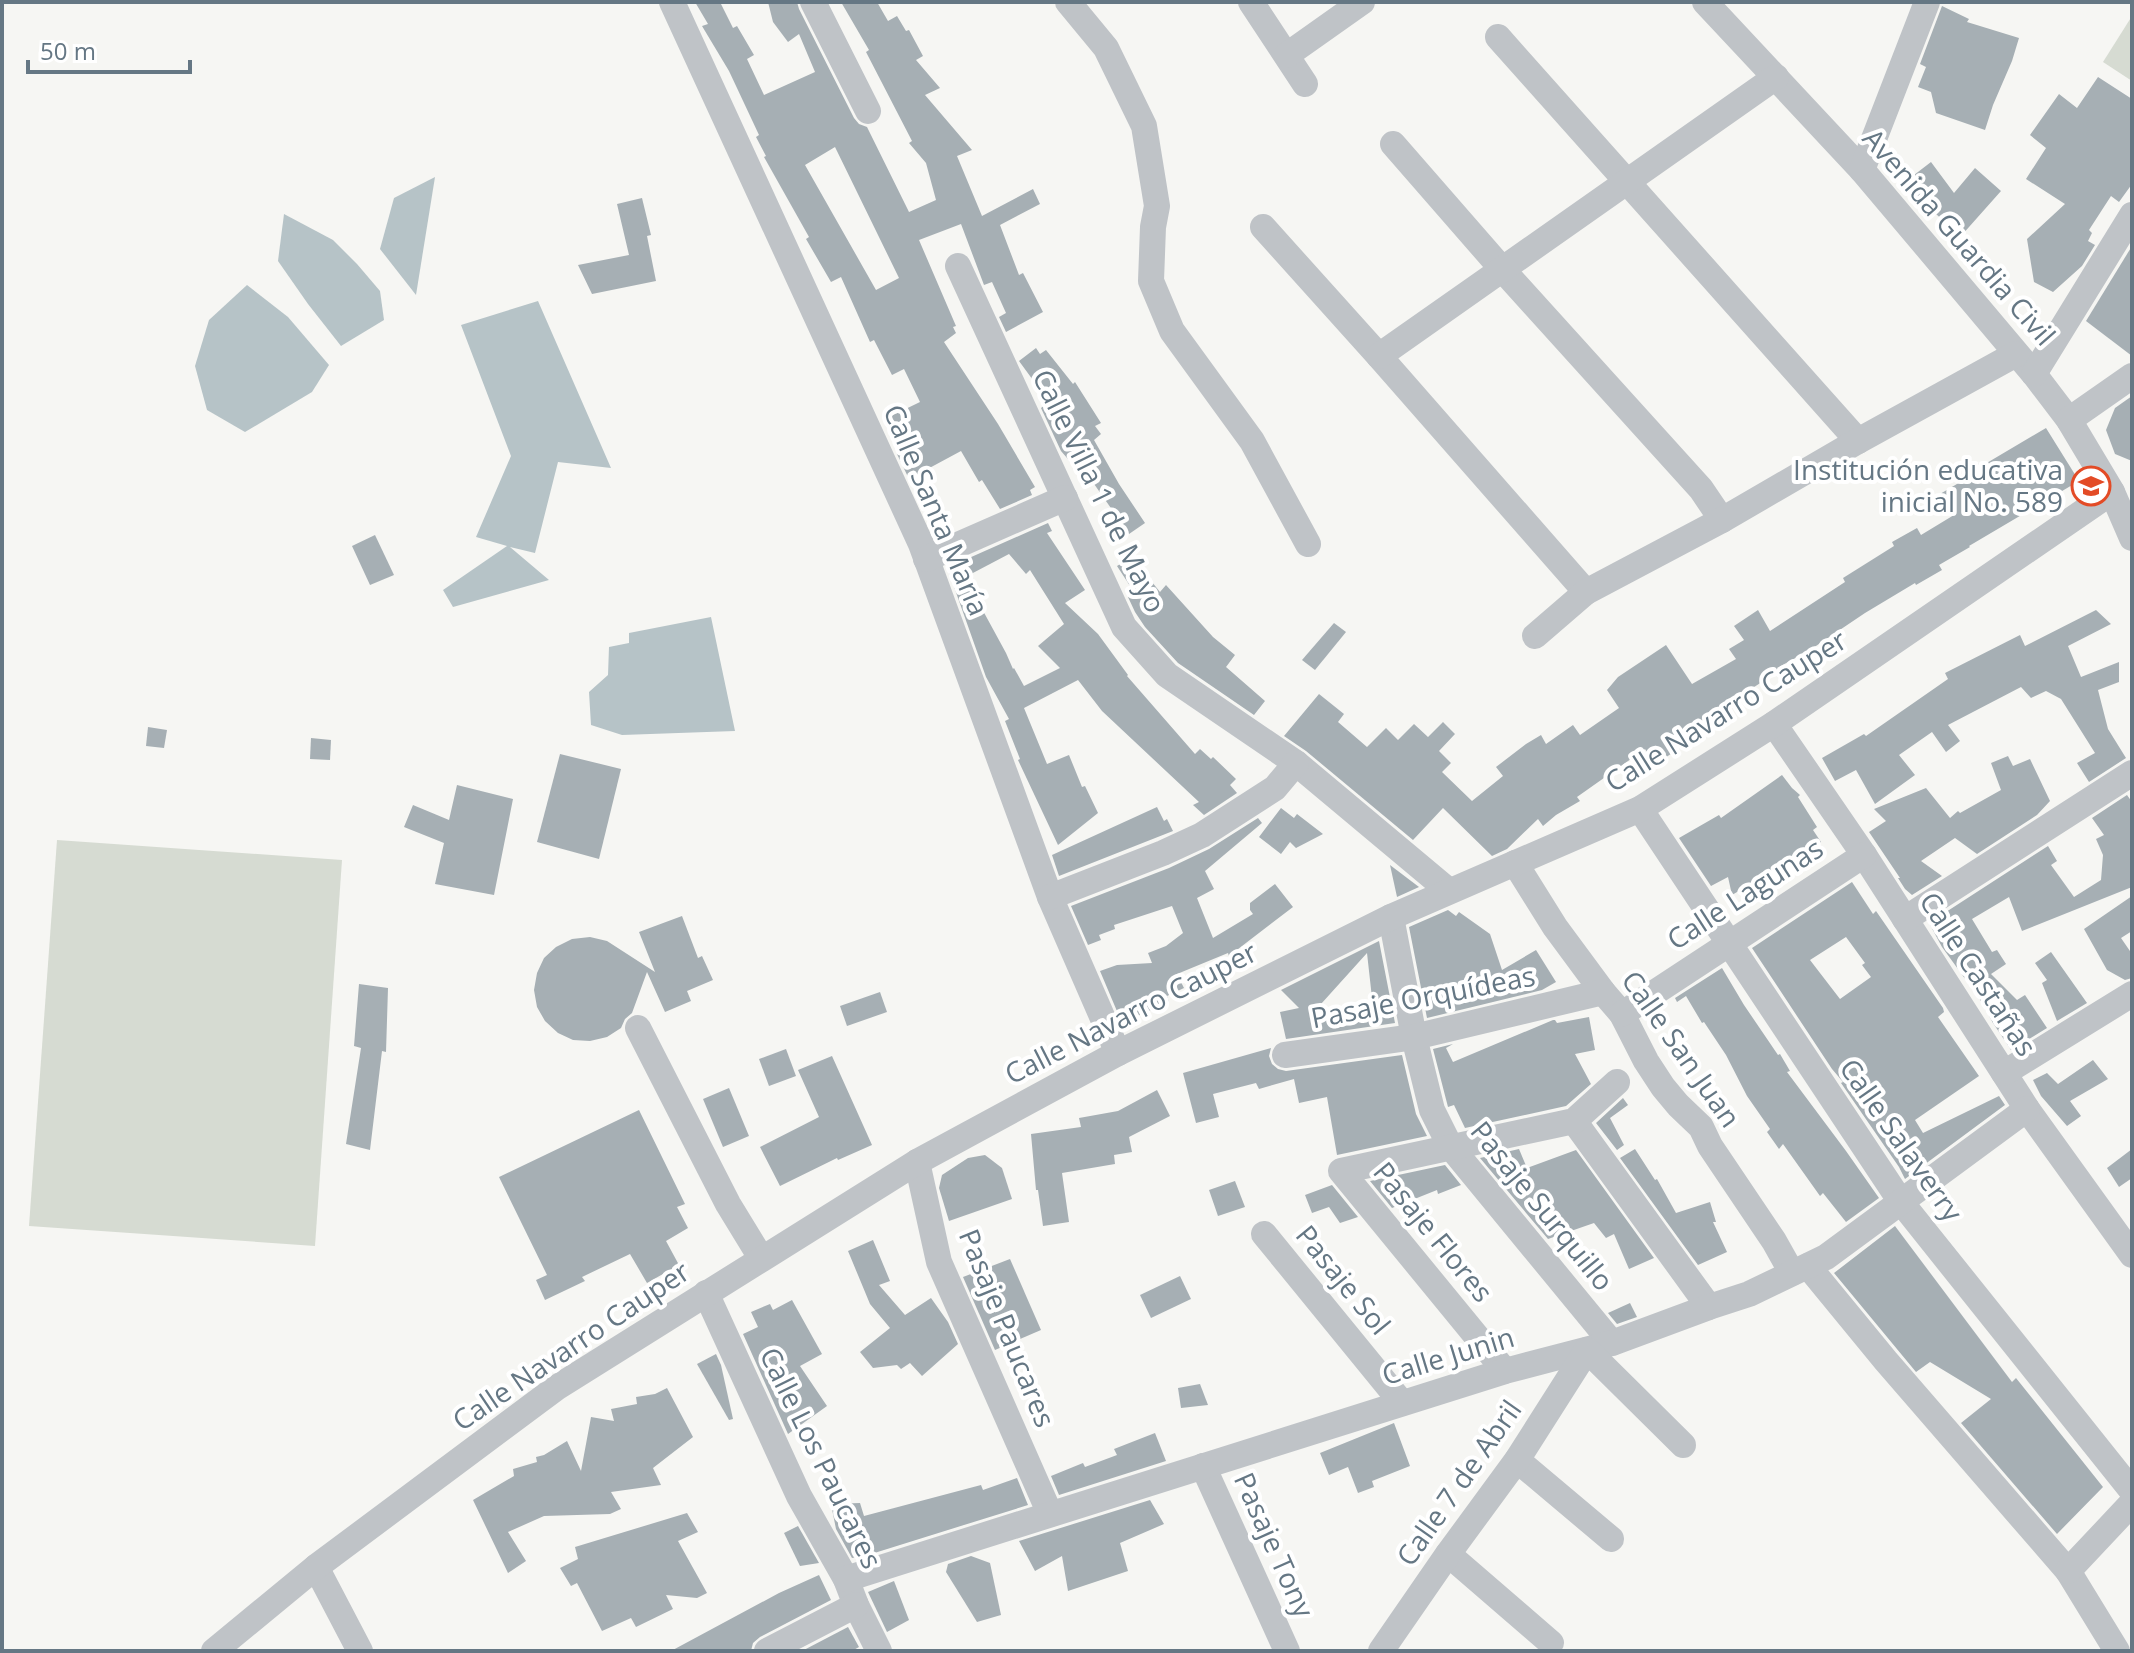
<svg xmlns="http://www.w3.org/2000/svg" width="2134" height="1653" viewBox="0 0 2134 1653" font-family="'Open Sans',sans-serif">
<style>
.green{fill:#d6dbd2}
.water{fill:#b6c3c7}
.building{fill:#a6afb4;fill-rule:evenodd}
.lines{fill:none;stroke-linecap:round;stroke-linejoin:round}
.minor{stroke:#bfc3c7;stroke-width:26}
.labels{text-anchor:middle;stroke-width:8;stroke-linejoin:round;paint-order:stroke}
.street-label{font-size:28px;fill:#657784;stroke:#fff}
.poi-label{font-size:28px;fill:#657784;stroke:#fff;text-anchor:end}
</style>
<rect width="100%" height="100%" fill="#f6f6f3"/>
<!-- green -->
<g class="green">
<path d="M2132 16V81L2103 62Z"/>
<path d="M57 840 342 860 315 1246 29 1226Z"/>
</g>
<!-- water -->
<g class="water">
<path d="M435 177 416 295 380 249 394 198Z"/>
<path d="M284 214 333 240 357 264 380 291 384 320 341 346 308 304 278 261Z"/>
<path d="M247 285 288 317 329 365 312 392 245 432 207 410 195 366 209 320Z"/>
<path d="M538 301 611 468 558 462 535 553 510 547 549 580 453 607 443 590 507 546 476 537 511 456 461 325Z"/>
<path d="M711 617 735 731 622 735 591 725 589 692 608 675 609 647 629 643V633Z"/>
</g>
<!-- building -->
<g class="building">
<path d="M695 2H720L733 28 737 26 754 55 747 59 764 95 815 72 799 34 788 42 773 22 768 2H797L799 9 854 118 859 124 867 127 909 212 936 200 926 163 909 143 912 141 866 52 869 50 841 2H877L888 21 897 16 906 31 909 30 923 56 916 60 940 88 925 95 972 150 957 156 982 216 1033 189 1040 204 1000 225 1019 275 1023 273 1043 312 1006 332 999 317 1006 313 992 282 984 285 961 224 919 240 956 326 953 327 956 333 944 342 998 424 1035 487 1030 490 1032 495 1000 509 982 480 979 482 961 451 909 479 897 454 905 450 889 417 920 402 904 369 892 375 874 340 870 342 841 277 831 282 806 239 809 237 764 157 766 156 756 137 759 135 729 71 702 26 708 24ZM835 147 899 278 876 290 805 165Z"/>
<path d="M1942 6 1969 19 1967 22 2019 38 2012 61 1993 105 1985 130 1936 113 1931 92 1918 87 1926 67 1920 64Z"/>
<path d="M2098 77 2132 99V184L2119 202 2111 196 2089 230 2092 233 2088 241 2095 245 2082 266 2053 292 2034 282 2027 239 2065 204 2026 179 2046 148 2030 135 2059 94 2077 108Z"/>
<path d="M1931 162 1954 193 1975 168 2001 191 1961 236 1928 207 1922 212 1901 185Z"/>
<path d="M642 198 651 235 647 236 656 281 592 294 578 265 629 255 617 204Z"/>
<path d="M2132 246V356L2086 321Z"/>
<path d="M1036 348 1040 354 1046 350 1073 384 1075 382 1101 423 1095 426 1101 434 1094 440 1119 484 1145 523 1129 534 1085 471 1080 473 1061 451 1041 408 1049 402 1019 361Z"/>
<path d="M2132 396V461L2115 454 2106 430 2115 408Z"/>
<path d="M2046 428 2079 481 1969 546 1970 547 1939 565 1942 570 1916 585 1915 583 1865 613 1810 650 1777 668 1779 671 1751 689 1710 712 1711 714 1701 723 1706 732 1655 764 1645 749 1577 797 1580 801 1556 815 1543 826 1538 819 1507 849 1492 856 1443 808 1413 840 1306 751 1284 736 1319 694 1344 714 1338 722 1367 747 1386 728 1398 740 1414 724 1428 737 1443 722 1455 734 1439 751 1451 763 1442 772 1472 801 1503 776 1496 767 1526 744 1541 735 1546 744 1573 725 1580 735 1619 708 1607 690 1618 677 1666 645 1692 684 1736 659 1729 649 1744 640 1734 626 1758 610 1770 631 1845 582 1843 578 1894 546 1892 542 1917 528 1921 535 1954 515 1940 494 1962 481 1960 477 1978 463 1980 467Z"/>
<path d="M1048 523 1052 531 1047 533 1085 590 1065 603 1098 634 1128 675 1127 676 1195 754 1200 749 1211 759 1213 757 1236 779 1230 785 1237 793 1204 815 1193 805 1199 802 1102 711 1078 680 1024 708 1047 764 1069 755 1082 787 1085 786 1098 813 1058 845 1018 760 1020 759 1005 721 1009 719 986 677 947 567 957 563 1006 653 1013 669 1014 668 1024 686 1060 668 1038 646 1064 624 1030 570 1026 574 1009 554 971 574 960 562Z"/>
<path d="M375 535 394 575 370 585 352 546Z"/>
<path d="M1132 557 1160 592 1166 585 1213 637 1235 655 1226 667 1265 701 1254 715 1178 663 1145 627 1135 612 1128 597 1134 592 1117 566Z"/>
<path d="M2096 610 2111 624 2068 646 2081 677 2119 662V682L2098 690 2108 729 2126 758 2089 782 2077 763 2095 753 2061 699 2046 691 2031 698 2021 687 1948 725 1960 741 1946 752 1932 732 1899 755 1915 775 1875 804 1856 770 1835 781 1822 758 1864 734 1866 736 1948 679 1945 673 2020 635 2025 646Z"/>
<path d="M1334 623 1346 632 1315 670 1302 660Z"/>
<path d="M148 727 167 730 164 748 146 746Z"/>
<path d="M311 738 331 740 330 760 310 759Z"/>
<path d="M560 754 621 769 599 859 537 842Z"/>
<path d="M2008 756 2013 766 2030 759 2050 801 2037 815 1977 854 1955 838 1921 861 1942 876 1912 895 1905 889 1898 878H1900L1869 832 1886 821 1874 809 1926 788 1950 818 1958 811 1960 813 2001 790 1991 763Z"/>
<path d="M1782 775 1792 788 1800 795 1798 797 1817 827 1813 830 1821 842 1732 895 1728 877 1711 886 1679 838 1719 815 1721 818Z"/>
<path d="M457 785 513 799 494 895 435 884 444 843 404 827 413 805 449 820Z"/>
<path d="M2127 795 2132 802V887L2022 931 2009 897 1972 919 1992 952 1997 950 2006 964 1991 974 2017 1000 2025 995 2047 1028 2011 1050 1993 1023 1972 985 1971 987 1942 947 1929 923 2048 846 2057 861 2051 865 2074 897 2101 880 2103 855 2096 839 2104 835 2092 818Z"/>
<path d="M1157 807 1164 821 1167 819 1173 831 1059 876 1052 855Z"/>
<path d="M1281 808 1294 818 1297 814 1323 834 1296 848 1290 842 1281 854 1259 837Z"/>
<path d="M1258 818 1262 823 1205 871 1214 889 1197 898 1213 938 1253 914 1250 910V903L1275 884 1293 907 1229 956 1228 953 1177 974 1184 988 1167 996 1169 1002 1122 1023 1100 971 1117 965 1152 963 1148 953 1166 946 1183 933 1172 906 1114 925 1115 929 1099 935 1101 940 1088 945 1071 906 1169 868 1209 849Z"/>
<path d="M1390 865 1419 887 1397 897Z"/>
<path d="M1852 882 1873 914 1876 911 1943 1008 1944 1012 1938 1017 1979 1076 1915 1120 1923 1133 1999 1096 2005 1105 1905 1179 1899 1167 1841 1083 1843 1082 1832 1069 1752 948ZM1846 937 1865 963 1862 965 1871 977 1840 999 1810 960Z"/>
<path d="M2132 896V931L2121 938 2132 954V978L2125 980 2107 970 2084 929Z"/>
<path d="M1448 910 1456 916 1459 912 1490 934 1502 970 1536 950 1556 982 1542 990 1427 1018 1409 927Z"/>
<path d="M682 916 698 958 702 956 713 980 687 991 691 1001 665 1012 647 972 632 1013 625 1019 621 1028 607 1037 590 1041 573 1040 558 1033 545 1021 537 1007 534 990 537 973 544 958 556 947 572 939 590 937 607 941 655 972 639 932Z"/>
<path d="M1379 941 1395 1023 1286 1039 1280 1012 1299 1008 1281 990ZM1367 953 1373 1007 1310 1016 1321 1004Z"/>
<path d="M2051 952 2087 1003 2057 1021 2042 983 2047 980 2035 963Z"/>
<path d="M1722 968 1744 1005 1778 1055 1780 1054 1790 1071 1787 1072 1846 1151 1879 1198 1846 1222 1823 1193 1820 1196 1783 1144 1779 1149 1767 1132 1770 1129 1747 1096 1726 1055 1704 1022 1702 1023 1686 996 1677 1002 1675 998Z"/>
<path d="M359 984 388 988 386 1052 382 1051 370 1150 346 1144 361 1048 354 1046Z"/>
<path d="M880 992 887 1012 847 1026 840 1006Z"/>
<path d="M1589 1017 1595 1050 1575 1054 1591 1084 1566 1106 1465 1128 1454 1105 1448 1107 1433 1049 1453 1044 1446 1048 1453 1062 1553 1020H1555L1557 1023Z"/>
<path d="M1271 1048 1269 1056 1272 1064 1278 1069 1286 1071 1402 1055 1416 1114 1427 1136 1337 1155 1327 1097 1299 1103 1294 1079 1259 1089 1256 1083 1213 1094 1219 1117 1196 1123 1183 1073Z"/>
<path d="M786 1049 796 1076 769 1086 759 1059Z"/>
<path d="M832 1056 872 1145 838 1160 837 1158 780 1186 760 1147 819 1117 798 1070Z"/>
<path d="M2093 1060 2108 1079 2070 1101 2081 1116 2067 1126 2041 1096 2033 1080 2047 1073 2058 1084Z"/>
<path d="M729 1088 749 1136 723 1147 703 1099Z"/>
<path d="M1157 1090 1170 1116 1129 1137 1132 1152 1114 1155 1115 1164 1062 1173 1069 1222 1043 1226 1038 1190H1036L1031 1134 1081 1127 1079 1118 1118 1111Z"/>
<path d="M1623 1098 1628 1105 1610 1118 1624 1145 1617 1150 1596 1123Z"/>
<path d="M639 1110 685 1204 677 1207 688 1228 666 1241 679 1265 647 1283 630 1254 582 1277 585 1281 545 1300 536 1280 547 1275 499 1177Z"/>
<path d="M1519 1149 1527 1168 1576 1150 1654 1258 1629 1269 1614 1234 1606 1238 1594 1223 1548 1239 1480 1158Z"/>
<path d="M1635 1149 1655 1180 1657 1179 1676 1213 1710 1202 1716 1222H1713L1727 1252 1698 1265 1620 1158Z"/>
<path d="M2132 1149V1178L2119 1187 2107 1168Z"/>
<path d="M985 1155 1002 1168 1012 1199 949 1221 939 1188 942 1175 968 1158Z"/>
<path d="M1445 1165 1461 1185 1438 1194 1437 1190 1392 1208 1370 1181Z"/>
<path d="M1235 1181 1245 1207 1218 1216 1209 1190Z"/>
<path d="M1332 1185 1358 1217 1340 1223 1329 1207 1312 1213 1305 1195Z"/>
<path d="M1895 1226 2012 1382 2016 1378 2103 1487 2057 1534 1961 1423 1991 1399 1930 1362 1916 1372 1834 1273Z"/>
<path d="M873 1240 890 1281 879 1285 905 1315 931 1298 948 1322 958 1344 922 1376 910 1363 901 1369 897 1365 873 1368 860 1352 890 1328 870 1304 848 1251Z"/>
<path d="M1010 1259 1041 1330 995 1350 963 1277Z"/>
<path d="M1180 1276 1191 1299 1151 1318 1140 1295Z"/>
<path d="M792 1300 822 1354 800 1366 827 1406 788 1434 743 1334 758 1327 751 1312 770 1304 773 1310Z"/>
<path d="M1630 1303 1637 1317 1617 1324 1608 1313Z"/>
<path d="M716 1354 721 1365 733 1419 729 1420 697 1364Z"/>
<path d="M1200 1384 1208 1405 1181 1408 1178 1388Z"/>
<path d="M667 1388 693 1437 653 1468 661 1485 611 1492 621 1509 610 1514 544 1516 508 1532 526 1561 508 1573 473 1500 514 1476 513 1469 537 1462 536 1457 544 1455 567 1441 581 1471 591 1417 614 1421 611 1409 637 1404 636 1397 655 1394Z"/>
<path d="M1394 1423 1410 1466 1372 1481 1374 1487 1358 1493 1348 1467 1329 1475 1320 1453Z"/>
<path d="M1155 1433 1166 1461 1059 1495 1051 1476 1083 1463 1085 1467 1117 1455 1114 1449Z"/>
<path d="M1017 1478 1028 1505 868 1555 852 1558 836 1529 831 1504 860 1503 864 1516 981 1485 983 1490Z"/>
<path d="M1150 1500 1164 1524 1120 1543 1128 1571 1068 1591 1062 1556 1035 1571 1019 1541Z"/>
<path d="M687 1513 698 1532 678 1541 707 1593 697 1598 666 1595 673 1609 636 1627 631 1618 602 1631 577 1583 571 1586 560 1568 578 1559 575 1547Z"/>
<path d="M798 1526 819 1563 800 1566 784 1533Z"/>
<path d="M971 1556 990 1563 1001 1615 977 1622 946 1572 948 1564Z"/>
<path d="M819 1575 831 1600 760 1637 753 1643 751 1651H671L779 1593Z"/>
<path d="M894 1581 909 1620 887 1632 868 1592Z"/>
<path d="M848 1627 859 1647 852 1651H802Z"/>
</g>
<g class="lines">
<!-- minor -->
<g class="minor">
<path d="M672 2 921 544 1050 897 1118 1053"/>
<path d="M813 2 868 111"/>
<path d="M1068 2 1106 48 1144 126 1157 206 1153 227 1151 281 1172 331 1252 441 1308 544"/>
<path d="M1251 2 1305 84"/>
<path d="M1705 2 1862 170 2034 374 2069 420 2112 492 2132 538"/>
<path d="M1498 37 1858 441"/>
<path d="M1287 55 1362 2"/>
<path d="M1393 144 1502 269 1701 489 1722 520"/>
<path d="M1862 170 1927 2"/>
<path d="M1263 227 1379 356 1586 592"/>
<path d="M958 266 1124 627 1167 675 1296 763 1449 891"/>
<path d="M1379 356 1776 77"/>
<path d="M2034 374 2132 215"/>
<path d="M2069 420 2132 376"/>
<path d="M926 559 1065 498"/>
<path d="M1535 636 1586 592 1722 520 1858 441 2016 354"/>
<path d="M1774 724 1864 855 2027 1109 2132 1255"/>
<path d="M1640 809 1901 1202 2132 1491"/>
<path d="M1515 863 1555 927 1603 992 1622 1014 1646 1061 1663 1087 1678 1105 1701 1127 1710 1146 1774 1241 1792 1273"/>
<path d="M1050 897 1163 853 1202 835 1275 788 1296 763"/>
<path d="M1391 917 1414 1037 1432 1110 1450 1146 1612 1343"/>
<path d="M1905 919 2132 773"/>
<path d="M1622 1014 1864 855"/>
<path d="M638 1028 728 1204 761 1258"/>
<path d="M1285 1055 1414 1037 1603 992"/>
<path d="M2004 1073 2132 994"/>
<path d="M1574 1121 1709 1307"/>
<path d="M917 1162 939 1262 1050 1514"/>
<path d="M1264 1234 1402 1403"/>
<path d="M1808 1266 1886 1361 2068 1571 2117 1651"/>
<path d="M706 1293 799 1496 846 1579 856 1605 879 1651"/>
<path d="M1505 1371 1341 1171 1574 1121 1617 1082"/>
<path d="M1517 1460 1611 1539"/>
<path d="M1203 1466 1287 1651"/>
<path d="M1448 1554 1551 1643"/>
<path d="M316 1567 360 1651"/>
<path d="M2068 1571 2132 1503"/>
<path d="M846 1579 1505 1371 1612 1343 1709 1307 1749 1294 1826 1257 2027 1109"/>
<path d="M214 1651 316 1567 556 1388 917 1162 1118 1053 1391 917 1640 809 1774 724 2112 492"/>
<path d="M767 1651 856 1605"/>
<path d="M1381 1651 1448 1554 1517 1460 1587 1350 1683 1445"/>
</g>
</g>
<!-- icons -->
<defs>
<symbol id="school-ring" viewBox="-11 -11 22 22"><circle r="9.5" fill="#fff" stroke="#e34b26" stroke-width="1.5"/><path d="M0-5L7-2L0 1L-7-2ZM-4 1L0 2.5L4 1V4Q0 6-4 4Z" fill="#e34b26"/></symbol>
</defs>
<g fill-rule="evenodd">
<use href="#school-ring" x="2069" y="464" width="44" height="44"/>
</g>
<g class="labels">
<!-- street labels -->
<g class="street-label">
<text transform="translate(1959 237) rotate(49)" y="10">Avenida Guardia Civil</text>
<text transform="translate(1099 491) rotate(64)" y="10">Calle Villa 1 de Mayo</text>
<text transform="translate(936 510) rotate(67)" y="10">Calle Santa María</text>
<text transform="translate(1726 711) rotate(-32)" y="10">Calle Navarro Cauper</text>
<text transform="translate(1745 894) rotate(-33)" y="10">Calle Lagunas</text>
<text transform="translate(1978 974) rotate(57)" y="10">Calle Castañas</text>
<text transform="translate(1423 997) rotate(-11)" y="10">Pasaje Orquídeas</text>
<text transform="translate(1131 1013) rotate(-27)" y="10">Calle Navarro Cauper</text>
<text transform="translate(1681 1049) rotate(55)" y="10">Calle San Juan</text>
<text transform="translate(1901 1140) rotate(55)" y="10">Calle Salaverry</text>
<text transform="translate(1542 1206) rotate(51)" y="10">Pasaje Surquillo</text>
<text transform="translate(1433 1232) rotate(51)" y="10">Pasaje Flores</text>
<text transform="translate(1343 1280) rotate(51)" y="10">Pasaje Sol</text>
<text transform="translate(1007 1328) rotate(68)" y="10">Pasaje Paucares</text>
<text transform="translate(571 1346) rotate(-34)" y="10">Calle Navarro Cauper</text>
<text transform="translate(1448 1356) rotate(-17)" y="10">Calle Junin</text>
<text transform="translate(821 1458) rotate(64)" y="10">Calle Los Paucares</text>
<text transform="translate(1459 1483) rotate(-55)" y="10">Calle 7 de Abril</text>
<text transform="translate(1274 1545) rotate(66)" y="10">Pasaje Tony</text>
</g>
<!-- poi labels -->
<g class="poi-label">
<text x="2063" y="480">Institución educativa<tspan x="2063" dy="32">inicial No. 589</tspan></text>
</g>
</g>
<!-- border -->
<rect width="2134" height="1653" fill="none" stroke="#657784" stroke-width="8"/>
<!-- scale -->
<path d="M28 60v12h162v-12" fill="none" stroke="#657784" stroke-width="4"/>
<text x="40" y="60" font-size="24" fill="#657784" stroke="#ffffff" stroke-width="6" paint-order="stroke">50 m</text>
</svg>
